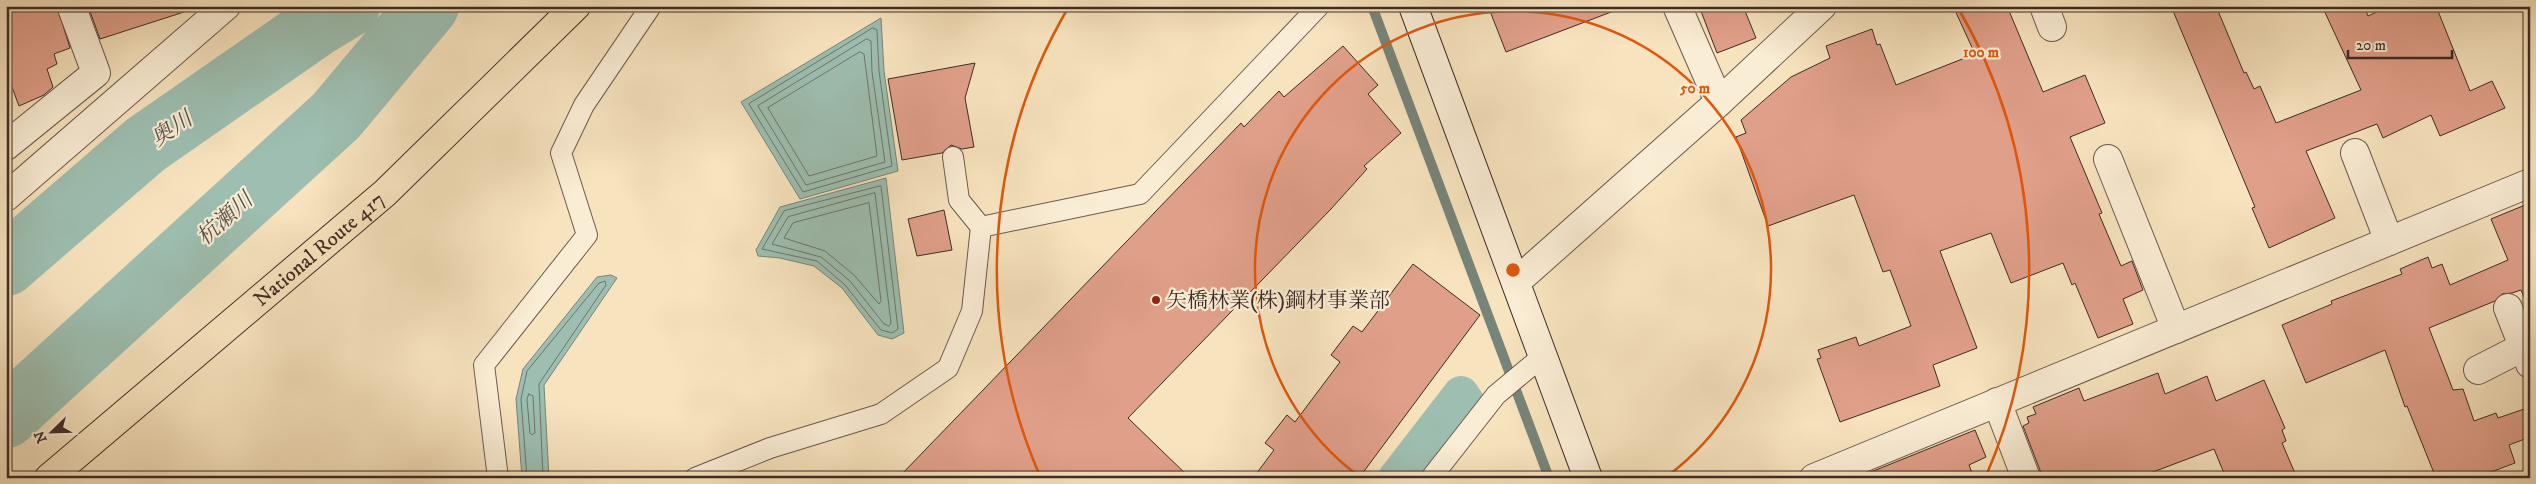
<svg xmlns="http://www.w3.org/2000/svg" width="2536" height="484" viewBox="0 0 2536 484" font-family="'IM FELL DW Pica','Noto Serif JP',serif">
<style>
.water{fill:#9dbeb0;stroke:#778479}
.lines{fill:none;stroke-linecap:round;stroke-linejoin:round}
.shore{stroke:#6d756b;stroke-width:1}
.stream{stroke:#778479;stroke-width:10}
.canal{stroke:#9dbeb0;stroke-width:36}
.river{stroke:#9dbeb0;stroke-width:62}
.building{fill:#e09f89;stroke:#3d2c26}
.lane-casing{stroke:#6c5a4c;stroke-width:22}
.street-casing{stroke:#6c5a4c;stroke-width:30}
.secondary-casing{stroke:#3d2c26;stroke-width:30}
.highway-casing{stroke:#3d2c26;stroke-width:30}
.lane{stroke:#faedd5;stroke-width:20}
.street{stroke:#faedd5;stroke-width:28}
.secondary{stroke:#faedd5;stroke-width:28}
.highway{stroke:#f7e3be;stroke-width:28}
.ring{fill:none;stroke:#df570d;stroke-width:2.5}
.poi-dot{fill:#8f2418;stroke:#faedd5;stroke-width:2}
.labels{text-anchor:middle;stroke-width:4.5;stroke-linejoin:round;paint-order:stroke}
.street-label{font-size:21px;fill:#3d2c26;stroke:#faedd5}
.poi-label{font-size:21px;fill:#3d2c26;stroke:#faedd5;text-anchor:start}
.water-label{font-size:22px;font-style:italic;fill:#555048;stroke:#faedd5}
.centre{fill:#df570d;stroke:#faedd5;stroke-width:2.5}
.ring-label{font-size:15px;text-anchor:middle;font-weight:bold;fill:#df570d;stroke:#faedd5;stroke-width:4.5;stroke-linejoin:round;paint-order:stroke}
</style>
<rect width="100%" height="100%" fill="#f7e3be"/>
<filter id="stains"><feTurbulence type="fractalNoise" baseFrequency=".004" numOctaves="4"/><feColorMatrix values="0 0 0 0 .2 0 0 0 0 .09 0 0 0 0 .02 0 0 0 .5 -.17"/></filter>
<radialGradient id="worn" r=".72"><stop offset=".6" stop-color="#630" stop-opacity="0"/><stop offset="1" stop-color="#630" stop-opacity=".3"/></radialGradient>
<!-- water -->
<g class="water">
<path d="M881 18 884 71 898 171 800 199 741 102Z"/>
<path d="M886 178 904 333 892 339 878 335 842 288 814 266 780 258 758 256 756 250 780 207Z"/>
<path d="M611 275 617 278 544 385 549 478H522L516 399 523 369 597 277Z"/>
</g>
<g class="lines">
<!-- shore -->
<g class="shore">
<path d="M873 28 877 30 879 71 892 166 803 192 749 104Z"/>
<path d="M867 39 871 41 872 72 885 162 806 185 758 106Z"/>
<path d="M860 52 864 54 877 156 809 176 768 108Z"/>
<path d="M881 186 898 329 892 333 881 330 845 285 817 261 762 249 784 211Z"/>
<path d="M875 193 891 323 889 326 884 324 850 281 821 257 772 244 788 217Z"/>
<path d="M869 203 881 301 879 304 854 275 825 251 784 238 793 223Z"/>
<path d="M529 394 533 396 535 433 532 435 530 433 527 400Z"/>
<path d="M527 478 521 399 527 371 599 283 605 281 606 285 539 384 543 478"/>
</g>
<!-- stream -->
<path class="stream" d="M1372 6 1549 478"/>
<!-- canal -->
<path class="canal" d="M1396 478 1461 394 1469 406"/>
<!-- river -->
<g class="river">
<path d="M6 265 145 145 316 26 349 6"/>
<path d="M6 417 336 116 428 6"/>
</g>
</g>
<!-- building -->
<g class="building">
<path d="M6 6H57L70 48 54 54 57 64 47 69 53 87 44 95 19 106 6 71Z"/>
<path d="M88 6H183L184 12 100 39Z"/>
<path d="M1488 6H1618L1619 9 1506 52Z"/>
<path d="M1699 6H1743L1756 38 1717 53Z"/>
<path d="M1953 6H2007L2043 92 2085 75 2105 123 2070 137 2102 213 2099 214 2121 266 2132 261 2143 290 2123 299 2133 324 2098 338 2075 283 2072 285 2063 263 2011 283 1991 233 1940 251 1977 348 1933 365 1940 386 1840 422 1817 359 1821 358 1818 350 1856 337 1859 346 1911 326 1890 270 1883 272 1854 195 1768 226 1736 137 1746 133 1741 120 1791 77 1830 58 1826 46 1872 29 1877 45 1880 44 1896 85 1975 54Z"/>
<path d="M2171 6H2216L2244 73 2246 72 2254 89 2260 86 2276 123 2361 90 2322 6H2364L2368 16 2389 6H2436L2470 91 2492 81 2505 108 2440 136 2431 115 2383 138 2377 124 2306 151 2335 218 2269 248 2252 208 2255 207Z"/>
<path d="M1343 46 1378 85 1368 94 1401 133 1364 166 1367 169 1331 209 1128 418 1190 478H898L1241 123 1244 127 1279 91 1284 97Z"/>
<path d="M975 63 965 98 974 147 962 149 951 145 942 153 902 160 888 79Z"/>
<path d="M2530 203V311L2521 290 2512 293 2502 294 2495 301 2429 328 2453 390 2463 389 2474 421 2496 413 2498 418 2530 407V437L2509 445 2515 463 2475 478H2436L2407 406 2405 407 2385 350 2306 383 2282 325 2332 304 2331 301 2402 274 2400 269 2428 257 2432 268 2442 264 2450 285 2508 260 2491 219Z"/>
<path d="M944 210 952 250 917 256 908 219Z"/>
<path d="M1413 264 1480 315 1359 478H1253L1274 450 1265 443 1287 415 1295 422 1340 362 1331 355 1353 326 1362 332Z"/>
<path d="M2158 373 2165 394 2207 376 2216 401 2264 380 2285 428 2282 430 2286 441 2282 443 2297 478H2226L2214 449 2137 478H2043L2023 426 2029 423 2027 417 2036 414 2033 407 2079 388 2084 401Z"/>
<path d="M1975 430 1986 457 1969 465 1974 478H1856Z"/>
</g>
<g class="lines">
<defs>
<g id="lane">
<path d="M953 157 959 200 981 227 1140 194 1319 6"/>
<path d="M498 478 484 365 587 235 561 153 584 105 651 6"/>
<path d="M695 478 770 448 881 414 948 368 972 311 981 227"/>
<path d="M1431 478 1496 395 1543 356"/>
</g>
<g id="street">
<path d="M1677 6 1719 102"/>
<path d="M2044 6 2052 27"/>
<path d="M6 146 96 73 72 8"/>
<path d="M2355 153 2389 241"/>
<path d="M2108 159 2176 329"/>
<path d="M6 197 226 6"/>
<path d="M1516 282 1719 102 1822 6"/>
<path d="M2508 308 2530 364"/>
<path d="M2478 370 2523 347"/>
<path d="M1997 402 2026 478"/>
<path d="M1814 478 2530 183"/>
</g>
<path id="secondary" d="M1413 6 1588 478"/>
<g id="highway">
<path id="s1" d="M49 478 385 193 576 6"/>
</g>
</defs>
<!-- lane casing -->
<use href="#lane" class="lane-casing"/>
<!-- street casing -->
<use href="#street" class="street-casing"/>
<!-- secondary casing -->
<use href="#secondary" class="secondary-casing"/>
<!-- highway casing -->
<use href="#highway" class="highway-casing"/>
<!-- lane -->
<use href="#lane" class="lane"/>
<!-- street -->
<use href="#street" class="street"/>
<!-- secondary -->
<use href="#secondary" class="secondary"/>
<!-- highway -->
<use href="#highway" class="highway"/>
</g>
<!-- distance rings -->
<g class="ring">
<path d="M1360 477A258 258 0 1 1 1666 477"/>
<path d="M1040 476A516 516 0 0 1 1068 8M1958 8A516 516 0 0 1 1986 476"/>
</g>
<!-- markers -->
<circle class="poi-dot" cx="1156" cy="300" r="5"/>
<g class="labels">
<!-- street labels -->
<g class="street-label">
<text dy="7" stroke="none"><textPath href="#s1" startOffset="354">National Route 417</textPath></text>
</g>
<!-- poi labels -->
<g class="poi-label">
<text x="1166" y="307">矢橋林業(株)鋼材事業部</text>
</g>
<!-- water labels -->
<g class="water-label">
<text transform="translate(171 128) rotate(-34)" y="8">奥川</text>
<text transform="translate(224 218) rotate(-42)" y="8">杭瀬川</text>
</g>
</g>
<circle cx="1513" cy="270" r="8" class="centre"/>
<g class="ring-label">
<text x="1981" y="57">100 m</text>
<text x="1695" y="93">50 m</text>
</g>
<!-- margin -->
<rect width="2536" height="484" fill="none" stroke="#f7e3be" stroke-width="25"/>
<rect x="8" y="8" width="2521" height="469" fill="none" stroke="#3d2c26" stroke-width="2.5"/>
<rect x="12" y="12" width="2511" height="459" fill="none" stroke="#3d2c26"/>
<!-- north arrow -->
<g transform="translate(52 432) rotate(247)" stroke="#faedd5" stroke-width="4" paint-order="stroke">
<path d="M0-4L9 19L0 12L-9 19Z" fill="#3d2c26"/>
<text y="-8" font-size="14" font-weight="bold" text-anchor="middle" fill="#3d2c26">N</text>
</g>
<!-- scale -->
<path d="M2348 50v8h104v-8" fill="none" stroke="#3d2c26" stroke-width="2.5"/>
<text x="2356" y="50" font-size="15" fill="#3d2c26" stroke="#faedd5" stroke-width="4" paint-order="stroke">20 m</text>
<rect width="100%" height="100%" filter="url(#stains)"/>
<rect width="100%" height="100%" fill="url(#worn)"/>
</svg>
